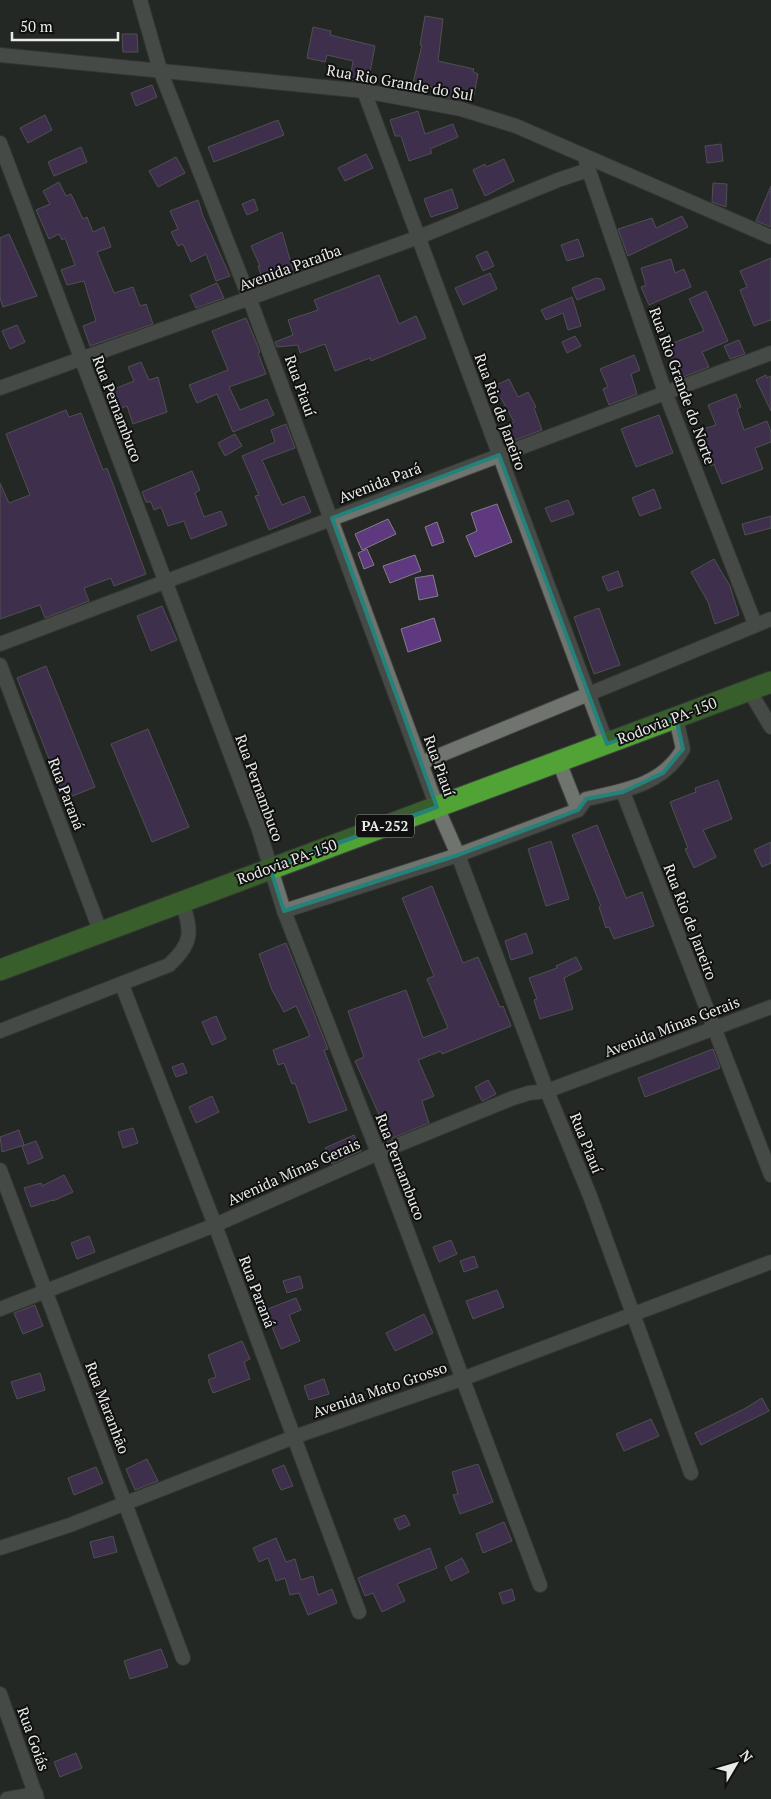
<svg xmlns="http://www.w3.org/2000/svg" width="771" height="1799" viewBox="0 0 771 1799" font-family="'PT Serif',serif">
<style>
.building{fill:#5e397f;stroke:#828085}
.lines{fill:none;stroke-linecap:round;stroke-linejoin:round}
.minor-casing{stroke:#434542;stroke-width:16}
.highway-casing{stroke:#434542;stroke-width:23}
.minor{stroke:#70746f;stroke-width:14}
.highway{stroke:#50a334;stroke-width:21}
.marked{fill:none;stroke:#25827a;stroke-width:4;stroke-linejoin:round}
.labels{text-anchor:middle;stroke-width:4;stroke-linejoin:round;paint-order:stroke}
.shield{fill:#0f100f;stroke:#a8a9a7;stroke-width:1}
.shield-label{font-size:14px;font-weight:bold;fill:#e9ebe8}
.street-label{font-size:15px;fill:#e9ebe8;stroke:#0f100f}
</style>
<rect width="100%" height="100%" fill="#252824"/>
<!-- building -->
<g class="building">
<path d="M425 16 443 19 438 61 474 69 473 72 478 74 474 95 467 94 466 101 435 95 436 88 413 83 422 45H420Z"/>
<path d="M313 27 331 31 330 35 375 46 368 83 350 80 353 61 327 55 325 62 307 58Z"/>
<path d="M122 34H137L138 52H123Z"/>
<path d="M152 85 157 97 136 106 131 93Z"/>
<path d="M418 111 425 134 453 124 458 137 430 149 432 153 409 161 401 136H395L390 120Z"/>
<path d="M45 115 52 130 28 143 20 128Z"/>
<path d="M278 120 284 135 214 162 208 147Z"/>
<path d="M721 144 723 161 707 163 705 146Z"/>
<path d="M81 147 87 162 54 176 48 162Z"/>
<path d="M366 154 373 168 345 181 338 168Z"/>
<path d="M176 157 185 173 158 187 149 171Z"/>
<path d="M504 159 514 181 485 196 473 170 485 164 486 167Z"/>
<path d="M59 182 66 196 71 194 83 219 87 217 93 232 104 227 111 247 97 252 114 293 133 287 140 306 146 304 153 324 90 346 83 326 96 321 84 281 67 285 61 270 75 265 65 238 62 240 59 234 49 239 36 210 50 204 43 191Z"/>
<path d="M713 183 727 184 726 207 712 202Z"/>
<path d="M771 186V227L756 221Z"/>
<path d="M452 189 458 208 431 217 424 199Z"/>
<path d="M254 199 258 210 247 215 242 204Z"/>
<path d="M198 200 203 216 230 276 216 281 206 254 191 262 183 244 178 246 171 232 178 229 170 211Z"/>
<path d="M682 216 688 227 628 256 618 229 652 218 656 228Z"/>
<path d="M282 232 294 273 264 283 258 266H260L251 246Z"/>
<path d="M9 234 37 296 3 307 0 298V238Z"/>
<path d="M578 239 584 256 567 261 561 245Z"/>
<path d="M487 251 494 266 483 271 476 256Z"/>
<path d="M771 258V320L754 326 740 290 747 287 740 271Z"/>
<path d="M671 259 675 273 684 269 691 287 649 305 641 287 646 285 641 268Z"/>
<path d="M490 273 497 289 463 305 455 288Z"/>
<path d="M379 275 399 324 416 316 426 338 371 361 370 358 335 371 325 344 300 353 298 345 277 347 275 342 293 335 288 320 318 310 314 300Z"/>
<path d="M596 278 601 279 605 289 577 300 572 288Z"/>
<path d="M217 283 224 298 196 308 190 295Z"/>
<path d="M706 291 728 341 702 352 709 367 678 379 668 345 704 331 689 299Z"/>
<path d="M572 297 581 326 568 330 563 313 546 320 541 310Z"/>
<path d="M246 318 260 352 258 353 266 374 229 387 240 410 267 399 274 415 233 432 217 394 197 403 189 385 228 370 212 331Z"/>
<path d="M17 325 25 342 10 349 2 331Z"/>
<path d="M575 336 581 346 567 353 562 342Z"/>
<path d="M739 340 745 354 730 359 724 346Z"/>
<path d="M634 355 640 370 631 374 637 394 609 405 603 389 608 387 600 369Z"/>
<path d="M141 362 149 380 158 377 167 412 133 424 127 406 115 411 107 392 134 381 128 367Z"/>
<path d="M766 375 767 378 771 376V411L756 380Z"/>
<path d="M509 379 518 397 528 392 536 407 534 408 542 430 513 441 507 425 514 422 501 398 498 400 492 387Z"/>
<path d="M736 394 741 407 737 409 744 430 767 421 771 432V442L755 448 763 469 722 484 714 464 711 466 700 430 716 425 708 405Z"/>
<path d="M66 410 69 417 81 413 103 470 107 468 146 574 114 586 111 578 84 588 89 601 45 618 40 605 0 619V483L9 503 30 495 6 434Z"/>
<path d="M659 415 673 453 636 467 621 429Z"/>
<path d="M286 424 295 448 262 460 282 505 304 496 311 512 269 530 255 496 259 495 242 456 275 442 271 430Z"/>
<path d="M235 434 242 446 225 456 218 443Z"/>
<path d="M192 471 200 490 195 493 204 517 221 511 227 525 191 539 184 521 168 526 161 507 154 510 151 502H146L142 492Z"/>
<path d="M654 489 661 508 640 516 632 498Z"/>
<path d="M568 500 574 514 551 522 545 508Z"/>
<path d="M497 504 512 542 475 557 466 536 477 531 471 513Z"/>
<path d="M771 516V528L745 535 742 524Z"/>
<path d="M388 519 396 534 362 550 355 534Z"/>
<path d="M437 522 444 542 432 546 425 527Z"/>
<path d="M367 549 374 565 364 569 358 553Z"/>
<path d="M415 555 421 571 390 583 383 566Z"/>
<path d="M714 559 730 586 739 615 715 624 708 602 691 572Z"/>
<path d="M618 571 623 586 608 591 602 577Z"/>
<path d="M433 575 438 596 419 600 415 578Z"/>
<path d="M162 606 177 640 151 651 137 616Z"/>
<path d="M599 608 620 665 594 674 574 617Z"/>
<path d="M434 618 441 641 408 652 401 629Z"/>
<path d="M46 666 95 787 65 799 17 678Z"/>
<path d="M148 729 189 827 152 842 111 744Z"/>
<path d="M718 780 732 819 703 830 716 857 694 868 685 849 688 848 670 802 696 792 695 788Z"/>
<path d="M597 825 626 898 642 892 654 926 614 939 609 927 606 928 599 907 601 906 572 835Z"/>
<path d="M551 841 569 899 546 906 528 849Z"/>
<path d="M771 842V863L762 867 754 850Z"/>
<path d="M432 886 463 963 478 957 500 1007 503 1006 511 1026 442 1054 441 1051 418 1060 434 1096 422 1101 429 1123 390 1139 355 1061 364 1057 348 1011 406 990 423 1038 448 1028 427 979 434 976 402 898Z"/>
<path d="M526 933 533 953 511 960 505 941Z"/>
<path d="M286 943 328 1049 324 1050 347 1110 309 1123 295 1083 292 1084 284 1063 278 1065 273 1050 310 1036 296 1006 284 1012 272 990 259 954Z"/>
<path d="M576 957 582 969 564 978 573 1009 540 1019 534 1000 537 999 529 978 557 968 556 966Z"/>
<path d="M216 1016 226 1039 212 1045 202 1022Z"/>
<path d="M713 1049 720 1068 645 1097 638 1078Z"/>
<path d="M183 1063 187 1073 176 1077 172 1067Z"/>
<path d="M488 1080 496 1094 482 1101 475 1087Z"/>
<path d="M212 1096 219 1112 196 1123 189 1107Z"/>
<path d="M133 1128 138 1143 123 1148 118 1132Z"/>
<path d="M19 1130 24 1145 2 1152 0 1137Z"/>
<path d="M354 1135 361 1151 332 1164 325 1148Z"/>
<path d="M36 1141 43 1158 28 1164 22 1146Z"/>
<path d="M64 1175 73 1192 53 1201V1200L31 1207 24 1188 41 1183 42 1186Z"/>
<path d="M89 1236 95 1252 77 1259 71 1243Z"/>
<path d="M451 1240 457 1254 439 1262 433 1247Z"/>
<path d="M474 1256 478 1267 464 1272 460 1261Z"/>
<path d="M300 1276 303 1288 287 1293 283 1281Z"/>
<path d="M497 1290 504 1307 473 1319 466 1301Z"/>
<path d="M296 1298 301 1310 289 1315 300 1341 281 1349 270 1322 265 1324 260 1312Z"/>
<path d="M35 1305 43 1326 23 1334 14 1313Z"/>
<path d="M424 1314 433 1333 395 1351 386 1333Z"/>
<path d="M242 1341 250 1359 244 1362 250 1379 213 1393 208 1380 216 1377 208 1355Z"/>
<path d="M40 1373 45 1390 17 1399 11 1382Z"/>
<path d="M324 1379 329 1394 309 1400 304 1386Z"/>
<path d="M762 1398 769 1411 701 1445 695 1433 744 1409Z"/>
<path d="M651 1419 659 1436 624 1451 616 1434Z"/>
<path d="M147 1459 158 1481 135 1490 126 1469Z"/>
<path d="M478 1464 493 1502 460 1514 453 1495 458 1494 452 1472Z"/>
<path d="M284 1465 293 1486 281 1490 272 1470Z"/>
<path d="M96 1467 103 1483 74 1495 68 1478Z"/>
<path d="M405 1515 410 1525 399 1530 394 1519Z"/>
<path d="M504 1522 512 1541 483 1553 476 1534Z"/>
<path d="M113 1536 117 1552 94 1558 90 1542Z"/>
<path d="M276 1538 286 1562 295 1559 301 1580 313 1576 318 1595 332 1589 337 1603 308 1615 299 1593 290 1595 285 1578 276 1581 268 1558 259 1562 253 1548Z"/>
<path d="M430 1548 437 1568 397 1584 405 1601 382 1612 373 1593 365 1596 358 1578Z"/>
<path d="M462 1558 469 1572 451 1581 445 1567Z"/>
<path d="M512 1589 515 1600 503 1604 499 1593Z"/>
<path d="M161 1649 168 1667 130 1679 124 1661Z"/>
<path d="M76 1753 82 1768 60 1777 54 1762Z"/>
</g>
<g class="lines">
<defs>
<g id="minor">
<path d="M140 0 160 70 250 300 437 807 458 855 547 1091 590 1196 691 1473"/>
<path d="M0 55 364 91 461 109 516 126 771 237"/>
<path d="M364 91 607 744"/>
<path d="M0 143 258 827 284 911 378 1153 540 1585"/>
<path d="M586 162 665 392 755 624"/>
<path d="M0 388 419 237 558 180 588 170"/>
<path d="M0 644 771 353"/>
<path d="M0 665 101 933"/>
<path d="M749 690 771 727"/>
<path d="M559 762 578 810"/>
<path d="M421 763 771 619"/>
<path d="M623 792 771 1175"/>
<path d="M284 911 458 855 578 810 586 799C623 791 663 785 683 749L676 718"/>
<path d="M122 985 215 1225 359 1612"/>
<path d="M0 1031 169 965C193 943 192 931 182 902"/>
<path d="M0 1170 183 1658"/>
<path d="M0 1309 215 1225 378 1153 513 1098 529 1093 547 1091 771 1007"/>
<path d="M0 1548 70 1525 294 1437 462 1379 771 1262"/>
<path d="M0 1694 37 1799"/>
<path d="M7 1799 36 1794"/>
</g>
<path id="highway" d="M0 970 771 682"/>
</defs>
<!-- minor casing -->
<use href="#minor" class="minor-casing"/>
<!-- highway casing -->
<use href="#highway" class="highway-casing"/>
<!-- minor -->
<use href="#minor" class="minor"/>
<!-- highway -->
<use href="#highway" class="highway"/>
</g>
<!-- marked area -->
<path d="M0 0H771V1799H0ZM499 455 607 744 676 718 683 749 663 773 623 792 586 799 578 810 458 855 284 911 270 868 437 807 332 518Z" fill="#252824" fill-opacity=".55" fill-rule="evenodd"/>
<path class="marked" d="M499 455 607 744 676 718 683 749 663 773 623 792 586 799 578 810 458 855 284 911 270 868 437 807 332 518Z"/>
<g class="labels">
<!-- shield labels -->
<rect class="shield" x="356" y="814.5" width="58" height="23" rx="4"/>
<g class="shield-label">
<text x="385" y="831">PA-252</text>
</g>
<!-- street labels -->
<g class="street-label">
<text transform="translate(400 83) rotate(10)" y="5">Rua Rio Grande do Sul</text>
<text transform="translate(290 268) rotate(-20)" y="5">Avenida Paraíba</text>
<text transform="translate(300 386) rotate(70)" y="5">Rua Piauí</text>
<text transform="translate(682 386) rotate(70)" y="5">Rua Rio Grande do Norte</text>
<text transform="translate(117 409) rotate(69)" y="5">Rua Pernambuco</text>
<text transform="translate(500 412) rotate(70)" y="5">Rua Rio de Janeiro</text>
<text transform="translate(380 483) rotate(-21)" y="5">Avenida Pará</text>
<text transform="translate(667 721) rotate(-21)" y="5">Rodovia PA-150</text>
<text transform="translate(439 766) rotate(70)" y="5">Rua Piauí</text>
<text transform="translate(259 788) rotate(70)" y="5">Rua Pernambuco</text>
<text transform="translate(66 794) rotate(69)" y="5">Rua Paraná</text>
<text transform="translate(287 862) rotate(-20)" y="5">Rodovia PA-150</text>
<text transform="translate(690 922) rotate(69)" y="5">Rua Rio de Janeiro</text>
<text transform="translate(672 1027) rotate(-21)" y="5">Avenida Minas Gerais</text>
<text transform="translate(586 1143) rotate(68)" y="5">Rua Piauí</text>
<text transform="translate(400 1167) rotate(69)" y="5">Rua Pernambuco</text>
<text transform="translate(294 1172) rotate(-24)" y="5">Avenida Minas Gerais</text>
<text transform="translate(257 1292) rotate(69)" y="5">Rua Paraná</text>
<text transform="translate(380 1390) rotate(-19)" y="5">Avenida Mato Grosso</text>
<text transform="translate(107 1408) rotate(69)" y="5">Rua Maranhão</text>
<text transform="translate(33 1739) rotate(70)" y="5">Rua Goiás</text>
</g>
</g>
<!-- north arrow -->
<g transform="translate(736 1764) rotate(52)" stroke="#0f100f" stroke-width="4" paint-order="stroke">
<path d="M0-4L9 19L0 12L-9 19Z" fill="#e9ebe8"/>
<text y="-8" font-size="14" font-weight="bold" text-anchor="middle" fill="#e9ebe8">N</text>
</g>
<!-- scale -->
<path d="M12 32v8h106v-8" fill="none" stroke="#e9ebe8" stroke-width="2.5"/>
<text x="20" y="32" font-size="15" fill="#e9ebe8" stroke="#0f100f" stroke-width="4" paint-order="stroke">50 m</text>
</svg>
